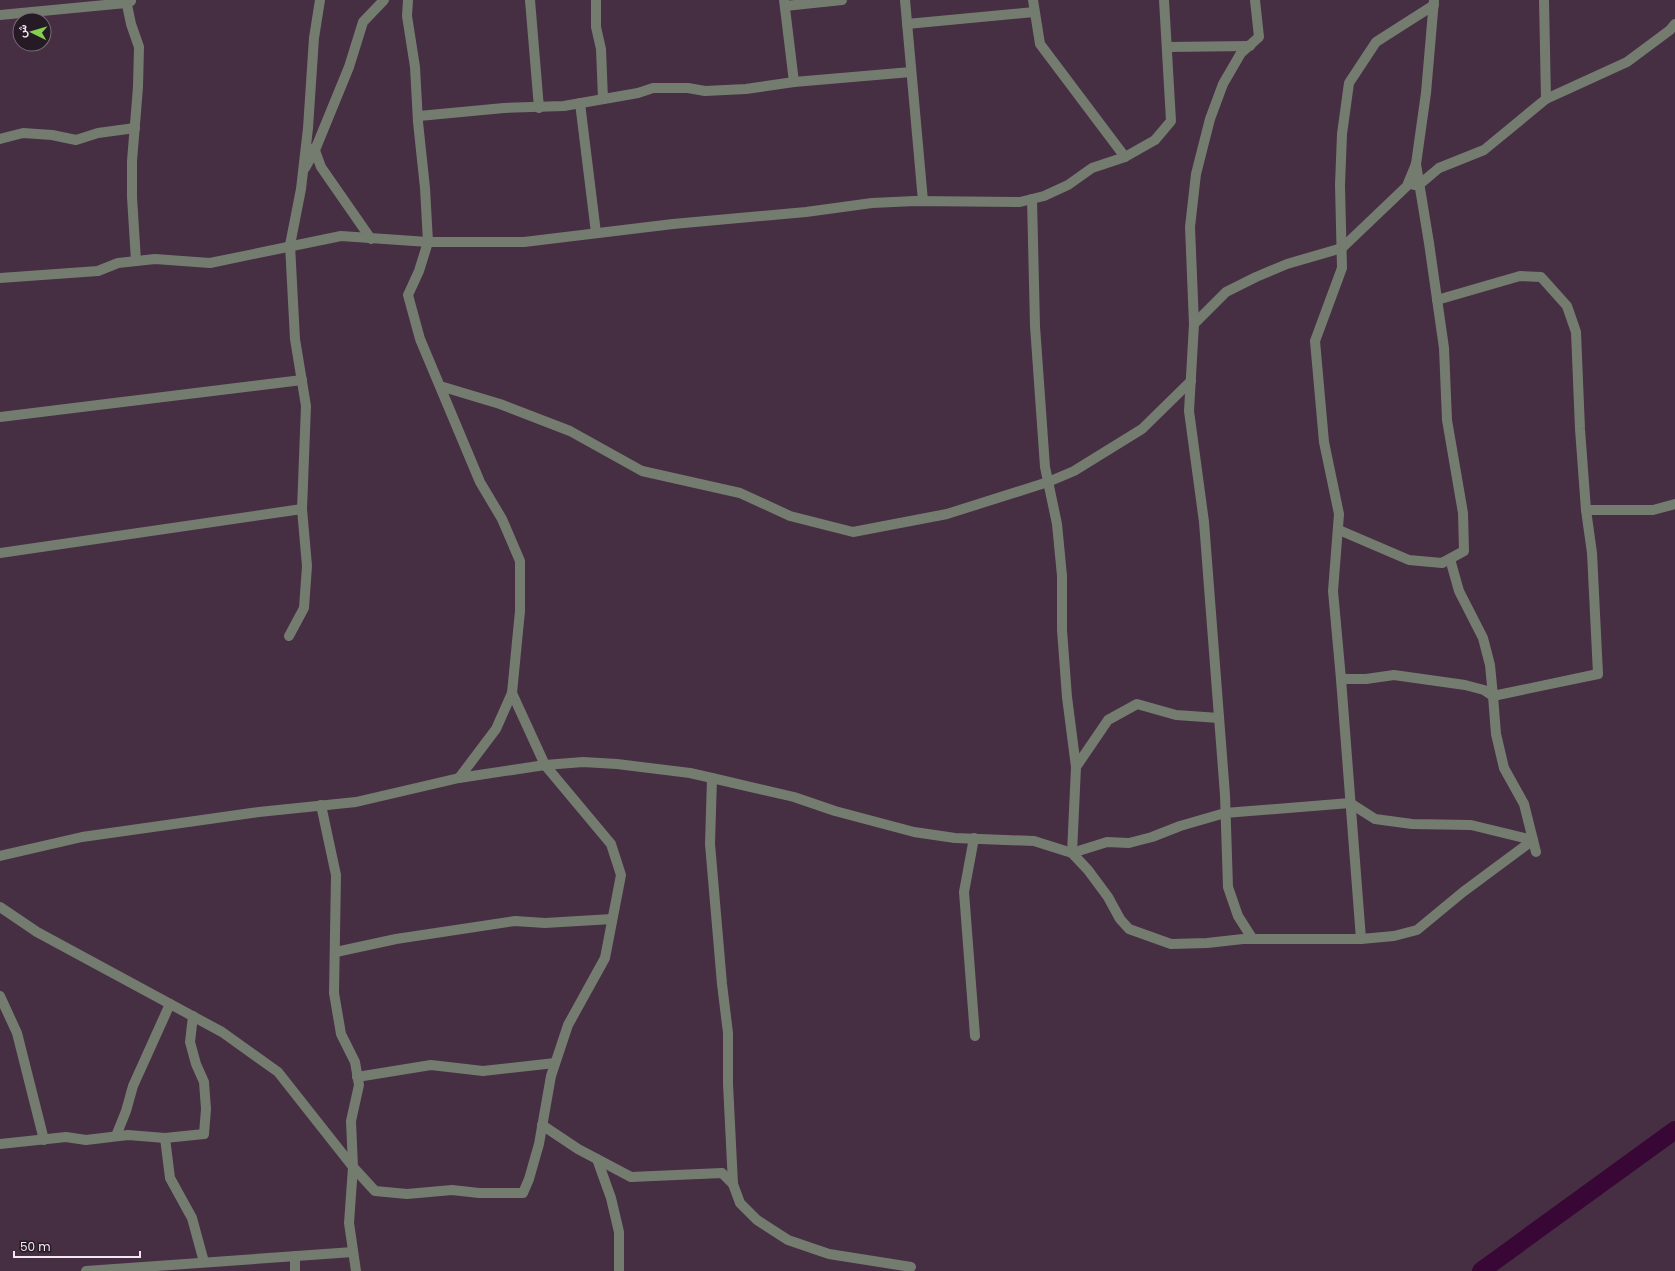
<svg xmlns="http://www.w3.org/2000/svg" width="1675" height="1271" viewBox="0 0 1675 1271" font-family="Poppins,Vazirmatn,sans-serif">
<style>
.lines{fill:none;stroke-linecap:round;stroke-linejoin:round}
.canal{stroke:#390736;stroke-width:18}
.minor{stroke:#747c6f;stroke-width:10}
</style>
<rect width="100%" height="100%" fill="#462e43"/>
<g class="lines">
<!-- canal -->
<path class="canal" d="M1481 1271 1675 1130"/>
<!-- minor -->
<g class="minor">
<path d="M126 0 131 24 139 47 138 87 132 161V197L136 261"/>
<path d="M408 0 407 16 415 67 418 122 425 188 428 242 419 271 408 295 420 339 480 482 502 519 520 561V611L512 693 496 729 459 778"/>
<path d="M530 0 539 108"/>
<path d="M596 0V27L601 49 603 99"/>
<path d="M784 0 794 82"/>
<path d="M905 0 923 201"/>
<path d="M1033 0 1040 44 1125 157"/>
<path d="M1544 0 1546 99"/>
<path d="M785 6 842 0"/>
<path d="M0 15 126 3 131 1"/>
<path d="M907 24 1034 12"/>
<path d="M1167 47 1250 46"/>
<path d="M580 103 596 233"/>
<path d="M419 116 504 108 564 106 638 93 653 88H688L705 91 746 89 794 82 911 72"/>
<path d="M0 139 23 133 52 135 76 140 98 133 135 128"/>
<path d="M314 148 321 167 371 239"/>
<path d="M305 168 315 150 349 67 363 22 384 0"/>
<path d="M1414 185 1420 184 1439 168 1484 150 1546 99 1627 62 1670 30 1675 24"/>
<path d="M1032 199 1035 326 1045 467 1057 524 1062 576V630L1067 697 1076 767 1072 853"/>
<path d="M0 278 98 271 118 263 155 259 210 263 341 236 428 242H524L673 224 806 212 872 203 915 201 1020 202 1044 196 1068 185 1092 168 1125 157 1155 140 1171 121 1164 0"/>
<path d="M1437 300 1520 276 1541 277 1567 306 1576 332 1580 429 1586 510 1592 553 1598 674 1493 696 1490 665 1483 638 1459 591 1450 559"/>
<path d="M1194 324 1226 292 1256 277 1287 264 1342 248 1407 186 1416 164 1426 93 1434 0"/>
<path d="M440 386 500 404 570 431 642 471 740 493 790 516 853 532 947 514 1048 482 1074 471 1142 429 1191 381"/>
<path d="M0 417 302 380"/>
<path d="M1586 510H1653L1675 504"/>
<path d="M1339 530 1409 560 1442 563 1464 551 1463 513 1447 420 1444 348 1429 243 1416 164"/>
<path d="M0 553 302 509"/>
<path d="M289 636 304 608 307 566 302 509 306 406 295 339 290 245 301 189 308 128 314 38 320 0"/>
<path d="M1341 679H1366L1394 675 1465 685 1484 690 1493 696 1496 734 1504 768 1524 804 1536 852"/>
<path d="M1076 767 1108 720 1137 704 1176 715 1219 718"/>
<path d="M712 778 710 844 722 984 728 1033V1084L733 1184"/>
<path d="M321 805 336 875 334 993 341 1034 355 1062 359 1085 351 1121 353 1167 375 1191 407 1194 452 1190 479 1193H523L529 1179 539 1144 551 1076 568 1025 605 958 621 875 611 844 545 765 512 693"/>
<path d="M974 838 964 892 975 1036"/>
<path d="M0 856 82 837 259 812 356 802 459 778 545 765 583 762 617 764 690 773 712 778 794 797 835 811 914 832 955 838 1034 841 1072 853 1088 870 1108 897 1120 919 1129 929 1171 944 1207 943 1243 939H1361L1394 936 1417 930 1463 892 1533 840 1471 825 1412 824 1375 819 1350 803 1225 813 1180 826 1152 837 1129 843 1107 842 1072 853"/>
<path d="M0 907 37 932 222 1032 278 1072 353 1167 349 1223 356 1271"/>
<path d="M1252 938 1238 916 1228 887 1225 795 1204 522 1189 411 1194 324 1190 227 1196 174 1210 119 1223 84 1241 53 1259 37 1255 0"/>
<path d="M1361 939 1341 679 1333 591 1339 514 1324 442 1315 341 1342 268 1340 185 1342 134 1349 83 1376 42 1434 5"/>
<path d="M336 952 396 939 515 921 545 923 612 919"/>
<path d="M0 996 17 1033 44 1140"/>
<path d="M357 1077 431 1065 483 1071 555 1063"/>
<path d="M542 1125 578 1149 631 1177 722 1173 733 1184 740 1203 757 1220 788 1240 829 1254 911 1267"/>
<path d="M116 1136 126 1111 133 1086 170 1004"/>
<path d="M165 1138 170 1178 192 1218 204 1262"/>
<path d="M0 1144 66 1137 86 1140 128 1135 165 1138 204 1134 206 1109 204 1082 196 1064 190 1042 193 1016"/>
<path d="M597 1159 611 1198 619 1232V1271"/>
<path d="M86 1271 353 1252"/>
<path d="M295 1271V1256"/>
</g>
</g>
<!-- north arrow -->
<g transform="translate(32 32) rotate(275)"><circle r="19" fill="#261b24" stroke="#796c77"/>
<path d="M0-3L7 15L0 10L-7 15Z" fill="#83d04e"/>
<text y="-6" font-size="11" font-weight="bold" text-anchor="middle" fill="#f5e6f3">ش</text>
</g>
<!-- scale -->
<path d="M14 1251v6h126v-6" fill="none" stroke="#f5e6f3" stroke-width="2"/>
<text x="20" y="1251" font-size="12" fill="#f5e6f3" stroke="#261b24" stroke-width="3" paint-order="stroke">50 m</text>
</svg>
